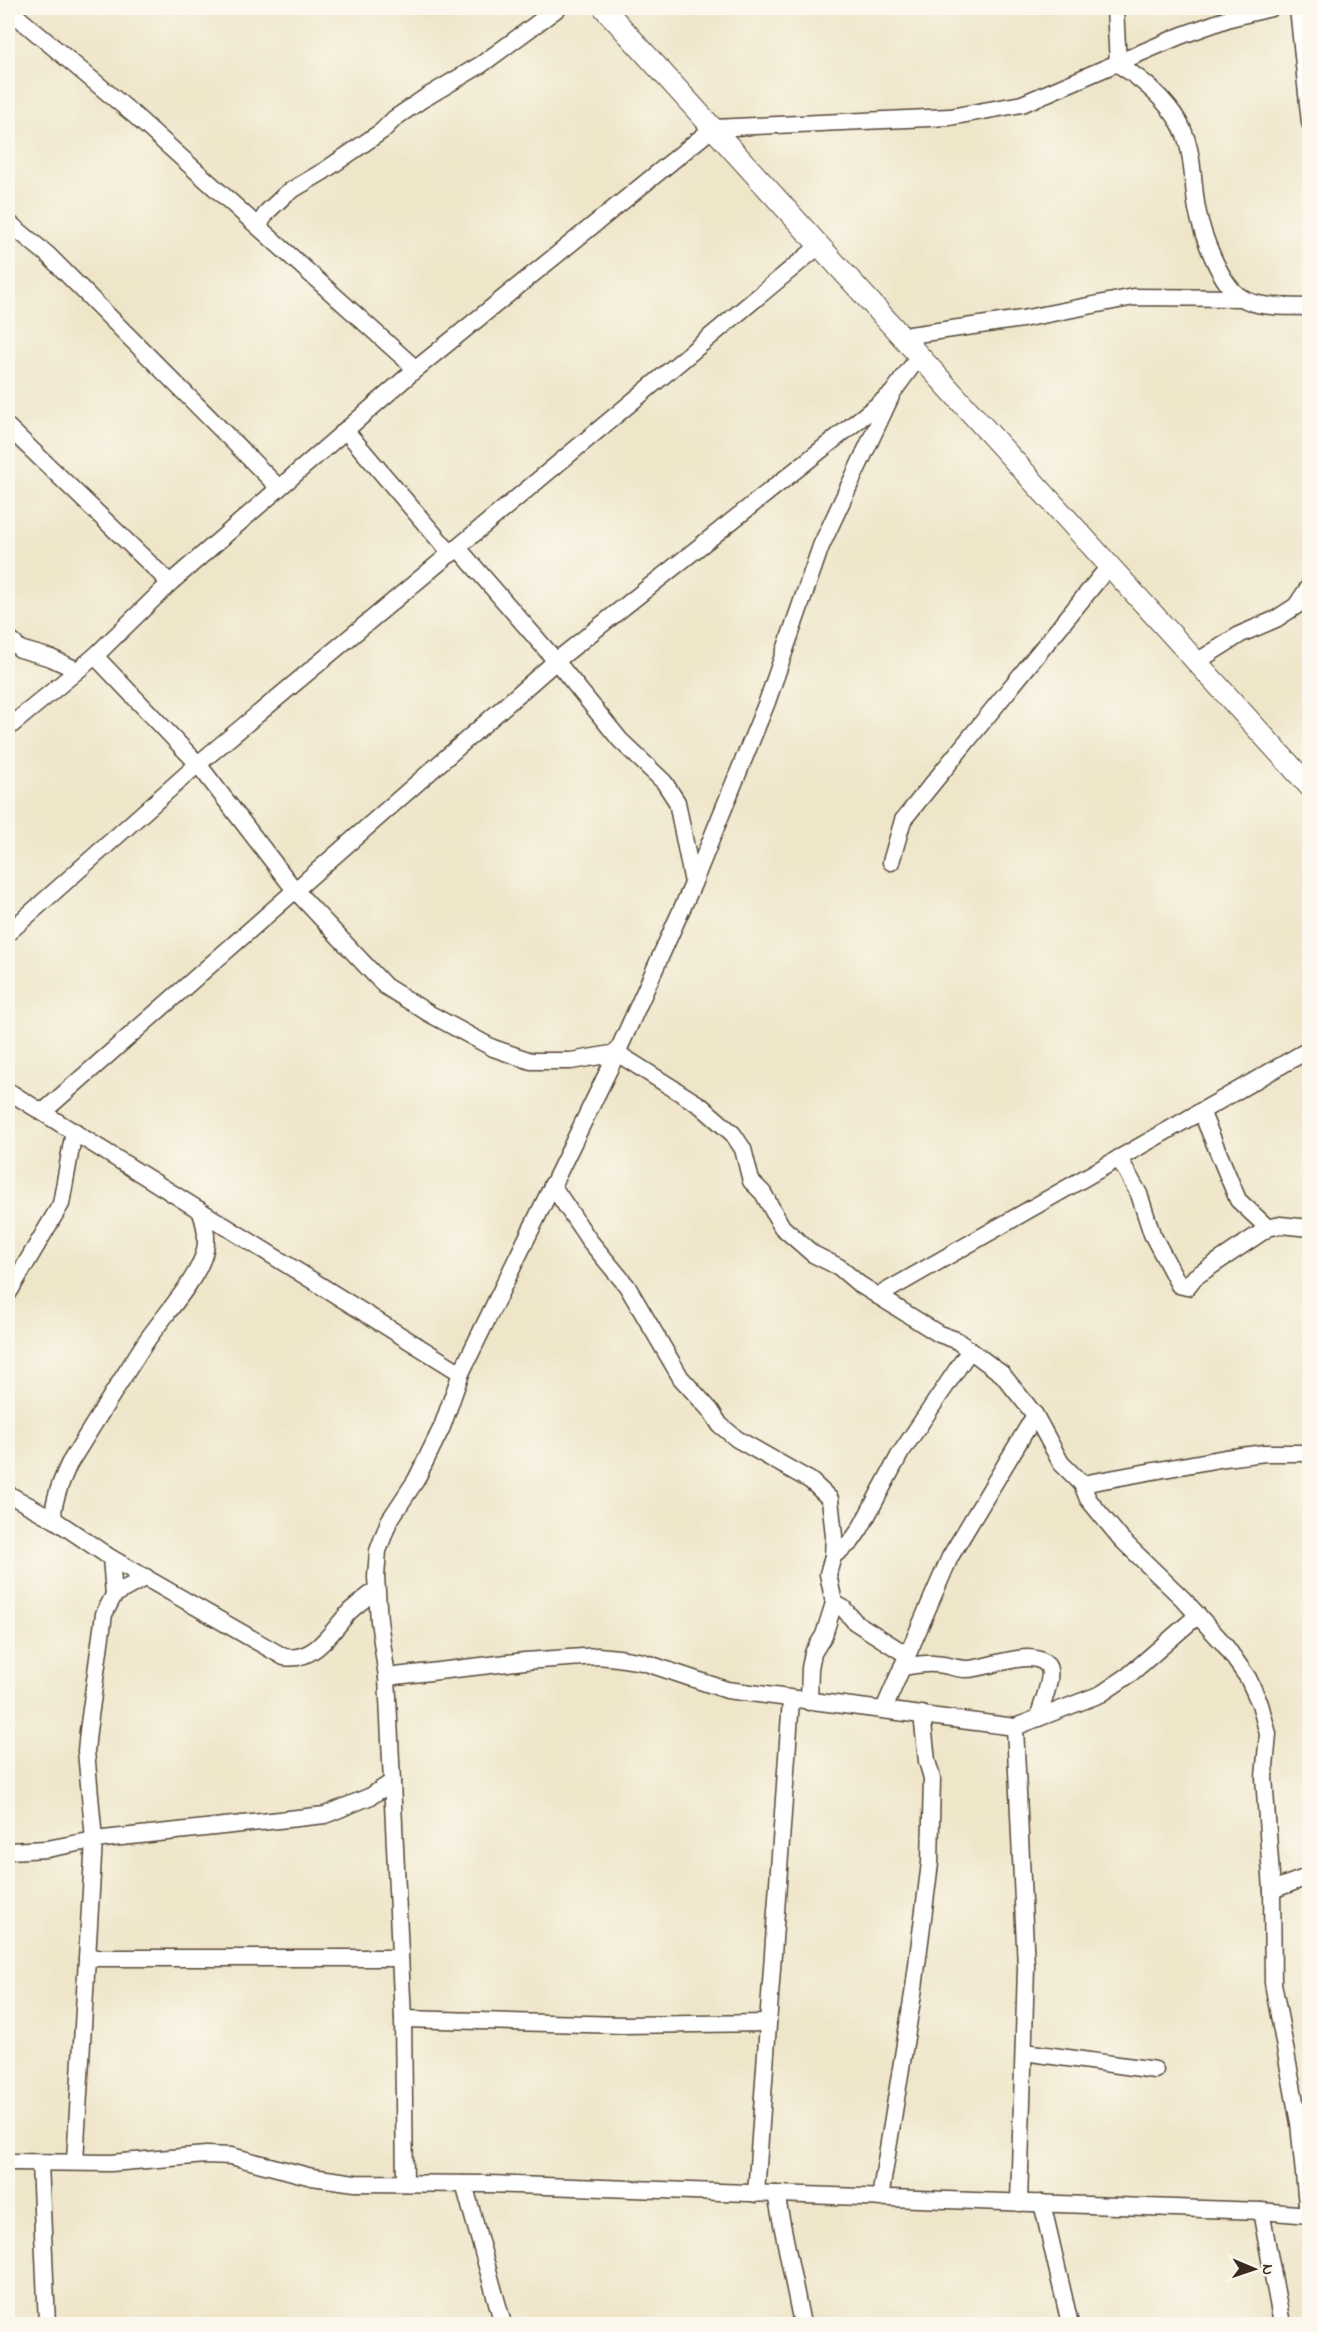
<svg xmlns="http://www.w3.org/2000/svg" width="1317" height="2332" viewBox="0 0 1317 2332" font-family="'Indie Flower',sans-serif">
<style>
.lines{fill:none;stroke-linecap:round;stroke-linejoin:round}
.minor-casing{stroke:#564638;stroke-width:19}
.tertiary-casing{stroke:#564638;stroke-width:23}
.minor{stroke:#fff;stroke-width:16}
.tertiary{stroke:#fff;stroke-width:21}
</style>
<rect width="100%" height="100%" fill="#fbf7ec"/>
<filter id="ink" filterUnits="userSpaceOnUse"><feTurbulence type="fractalNoise" baseFrequency=".0167" numOctaves="2"/><feDisplacementMap in="SourceGraphic" scale="12" xChannelSelector="R" yChannelSelector="G"/><feConvolveMatrix kernelMatrix="1 2 1 2 8 2 1 2 1" color-interpolation-filters="sRGB"/></filter>
<filter id="wash" filterUnits="userSpaceOnUse"><feTurbulence type="fractalNoise" baseFrequency=".008" numOctaves="4" result="noise"/><feDisplacementMap in="SourceGraphic" scale="24" xChannelSelector="R" yChannelSelector="G"/><feGaussianBlur stdDeviation="1.35" result="paint"/><feColorMatrix in="noise" values="0 0 0 0 0 0 0 0 0 0 0 0 0 0 0 0 0 1.4 0 .05"/><feComposite in="paint" operator="in"/></filter>
<g filter="url(#wash)">
<rect width="100%" height="100%" fill="#efe6ca"/>
</g>
<g filter="url(#ink)">
<g class="lines">
<defs>
<g id="minor">
<path d="M1115 8 1118 64C1143 80 1165 98 1180 124 1194 149 1192 182 1197 209 1202 234 1220 285 1242 298 1260 309 1289 306 1310 307"/>
<path d="M1298 8 1310 123"/>
<path d="M8 9 133 114 416 369"/>
<path d="M8 222 48 255 279 488"/>
<path d="M258 226 268 211 287 193 324 171 382 131 395 118 423 99 482 64 558 8"/>
<path d="M903 336 1022 319 1134 297 1242 298"/>
<path d="M8 427 170 583"/>
<path d="M345 430 451 554"/>
<path d="M458 548 556 661 620 740 664 782 677 802 693 883"/>
<path d="M8 638 20 649 51 658 77 670"/>
<path d="M95 656 198 764 294 889 385 986 430 1014 493 1048 531 1061H571L617 1053 701 1106 733 1134 743 1149 751 1181 763 1193 782 1227 813 1254 839 1267 859 1284 939 1334 956 1340 1002 1374 1035 1415 1061 1463 1082 1484 1088 1499 1121 1539 1183 1599 1224 1644 1248 1678 1260 1704 1268 1734 1264 1777 1272 1890 1273 1983 1299 2123 1308 2215"/>
<path d="M1198 661 1241 634 1276 619 1296 606 1310 585"/>
<path d="M8 728 95 656 170 583 416 369 713 128 950 117 1022 104 1180 36 1230 18 1271 8"/>
<path d="M891 862 903 820 1110 565"/>
<path d="M8 933 198 764 820 245"/>
<path d="M8 1091 461 1373"/>
<path d="M1201 1111 1238 1200 1268 1228"/>
<path d="M43 1112 556 661 890 395"/>
<path d="M1119 1158 1139 1194 1152 1234 1179 1285 1187 1287 1195 1277 1268 1228 1280 1225 1310 1228"/>
<path d="M552 1185 589 1240 627 1286 681 1378 711 1411 720 1425 737 1439 811 1481 830 1499 834 1536 833 1556 828 1574 834 1603 824 1635 813 1653 810 1668 809 1702"/>
<path d="M200 1210C205 1223 208 1236 205 1250 199 1279 162 1317 145 1343 119 1383 94 1424 69 1464 63 1477 49 1509 55 1520L111 1558 284 1657C315 1662 331 1632 350 1611 358 1604 367 1597 376 1590"/>
<path d="M8 1294 61 1204 74 1131"/>
<path d="M878 1296 1310 1049"/>
<path d="M1082 1484 1225 1458 1265 1453H1310"/>
<path d="M8 1494 55 1520"/>
<path d="M833 1556 851 1542 860 1529 900 1454 970 1350"/>
<path d="M111 1558 114 1595"/>
<path d="M834 1603 843 1608 855 1622 907 1655"/>
<path d="M902 1667C912 1666 924 1663 934 1664 945 1664 956 1669 966 1669 985 1670 1031 1647 1047 1665 1055 1674 1041 1707 1038 1718"/>
<path d="M387 1677 525 1661 598 1656 618 1658 643 1662 727 1690 1015 1727 1101 1694 1129 1675 1198 1615"/>
<path d="M884 1709 950 1557 1035 1415"/>
<path d="M1015 1727 1026 1967 1019 2203"/>
<path d="M8 1851 47 1849 94 1840 325 1815 371 1796 392 1782"/>
<path d="M1272 1890 1310 1876"/>
<path d="M87 1958H400"/>
<path d="M403 2019 623 2025 767 2023"/>
<path d="M1024 2052 1155 2070"/>
<path d="M75 2161 94 1840 86 1751 88 1731 104 1614 114 1595 146 1577"/>
<path d="M8 2162 111 2163 206 2155 231 2156 312 2177 355 2183 489 2184 1261 2211 1310 2215"/>
<path d="M40 2163 47 2324"/>
<path d="M405 2183 403 2019 392 1782 387 1677 379 1621 376 1577 378 1551 389 1521 416 1480 442 1427 461 1373 617 1053 693 884 767 702 821 546 893 392 920 355"/>
<path d="M464 2184 503 2324"/>
<path d="M756 2194 791 1700"/>
<path d="M776 2194 802 2324"/>
<path d="M880 2198 914 1988 930 1863 932 1778 927 1761 922 1714"/>
<path d="M1042 2203 1070 2324"/>
<path d="M1261 2211 1282 2324"/>
</g>
<path id="tertiary" d="M604 8 1310 787"/>
</defs>
<!-- minor casing -->
<use href="#minor" class="minor-casing"/>
<!-- tertiary casing -->
<use href="#tertiary" class="tertiary-casing"/>
<!-- minor -->
<use href="#minor" class="minor"/>
<!-- tertiary -->
<use href="#tertiary" class="tertiary"/>
</g>
</g>
<!-- margin -->
<rect width="1317" height="2332" fill="none" stroke="#fbf7ec" stroke-width="30"/>
<!-- north arrow -->
<g transform="translate(1254 2269) rotate(92)" stroke="#fbf7ec" stroke-width="4.5" paint-order="stroke">
<path d="M0-4.5L10 22L0 15L-10 22Z" fill="#3b2a1e"/>
<text y="-9" font-size="16" font-weight="bold" text-anchor="middle" fill="#3b2a1e">N</text>
</g>
</svg>
